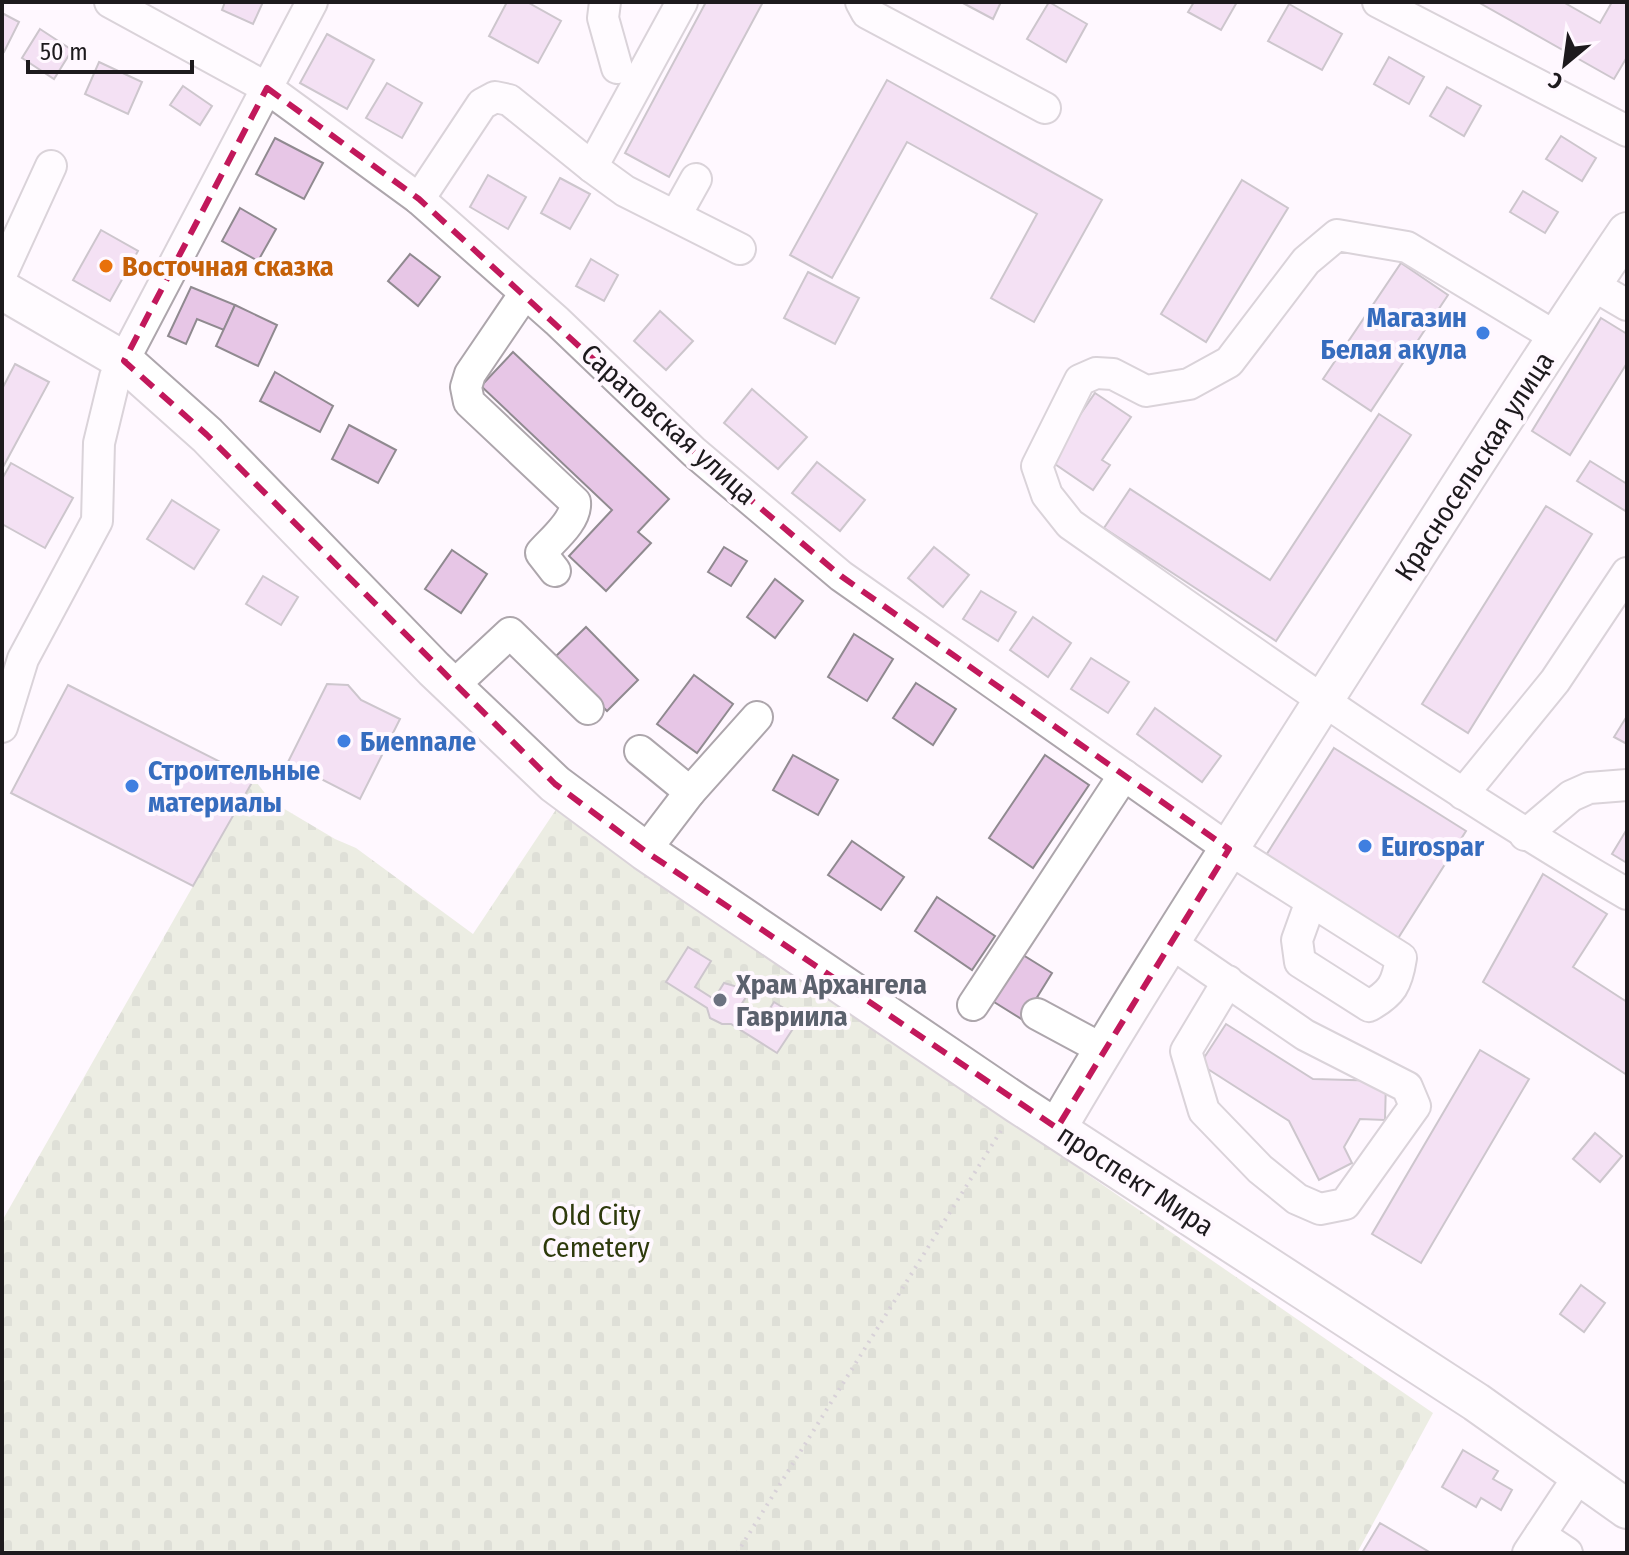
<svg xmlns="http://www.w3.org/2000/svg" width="1629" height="1555" viewBox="0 0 1629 1555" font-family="'Fira Sans Condensed',sans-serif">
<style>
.cemetery{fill:url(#cemetery-stones)}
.building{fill:#e7c6e6;stroke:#908a90;stroke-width:2}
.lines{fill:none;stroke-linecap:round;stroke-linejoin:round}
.minor-casing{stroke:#ada6ac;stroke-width:34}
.major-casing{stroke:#ada6ac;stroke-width:42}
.path{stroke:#a8a3a8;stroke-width:4;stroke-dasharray:2 6;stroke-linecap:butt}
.minor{stroke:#fff;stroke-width:30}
.major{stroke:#fff;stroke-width:38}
.marked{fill:none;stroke:#c2185b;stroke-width:6;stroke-dasharray:16 10;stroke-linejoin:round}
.food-dot{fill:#e8710a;stroke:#fff8ff;stroke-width:3}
.shop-dot{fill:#3f7fe0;stroke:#fff8ff;stroke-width:3}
.worship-dot{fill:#6b7280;stroke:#fff8ff;stroke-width:3}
.labels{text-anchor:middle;stroke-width:8;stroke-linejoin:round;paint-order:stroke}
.food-label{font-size:28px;font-weight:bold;fill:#c56008;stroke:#fff8ff;text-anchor:start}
.shop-label{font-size:28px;font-weight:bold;fill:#366cbe;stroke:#fff8ff;text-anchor:start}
.street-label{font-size:28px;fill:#1d1a1d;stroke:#fff8ff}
.worship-label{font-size:28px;font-weight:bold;fill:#5b616d;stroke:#fff8ff;text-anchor:start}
.park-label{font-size:28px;fill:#2e3a0c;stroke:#fff8ff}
</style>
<defs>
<pattern id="cemetery-stones" width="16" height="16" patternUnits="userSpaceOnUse" patternTransform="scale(2)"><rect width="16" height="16" fill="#d5e0c2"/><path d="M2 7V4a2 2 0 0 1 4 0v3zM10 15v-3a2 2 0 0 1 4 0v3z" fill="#b6c0a6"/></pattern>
</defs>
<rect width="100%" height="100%" fill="#fff8ff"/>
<!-- cemetery -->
<path class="cemetery" d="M254 779 271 801 335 839 356 848 473 934 557 808 1433 1413 1357 1553H2V1221Z"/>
<!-- building -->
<g class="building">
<path d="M225 2H263L253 24 222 10Z"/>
<path d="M507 2H527L561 21 538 63 489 36Z"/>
<path d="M706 2H763L669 177 625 153Z"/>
<path d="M961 2H1001L993 19Z"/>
<path d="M1049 2 1087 24 1066 62 1027 39Z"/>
<path d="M1194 2H1237L1221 30 1188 12Z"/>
<path d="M1478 2H1563L1600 23 1612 2H1627V57L1614 79Z"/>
<path d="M1289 4 1342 34 1322 70 1268 41Z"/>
<path d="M2 13 19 22 4 52 2 51Z"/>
<path d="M40 29 72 50 54 79 22 58Z"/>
<path d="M327 34 374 60 347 109 300 83Z"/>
<path d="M1389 57 1424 77 1409 104 1374 84Z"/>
<path d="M99 62 142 82 128 114 85 94Z"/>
<path d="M887 80 1102 200 1034 322 991 298 1037 214 907 142 832 278 790 255Z"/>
<path d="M387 83 422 103 402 138 366 118Z"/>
<path d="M183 86 212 106 200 125 170 105Z"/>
<path d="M1447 87 1481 106 1464 136 1430 116Z"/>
<path d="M1561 136 1596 158 1582 181 1546 159Z"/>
<path d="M275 138 323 163 304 199 256 174Z"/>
<path d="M488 175 526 197 508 229 470 207Z"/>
<path d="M560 178 590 194 570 229 541 213Z"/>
<path d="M1242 180 1288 208 1206 342 1161 314Z"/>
<path d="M1523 191 1558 212 1545 233 1510 212Z"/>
<path d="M240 208 276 229 258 261 222 241Z"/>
<path d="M101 230 138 251 110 301 73 280Z"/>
<path d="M410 254 440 277 418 306 388 281Z"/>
<path d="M591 259 618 275 604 301 576 286Z"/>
<path d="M1401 263 1448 295 1371 411 1323 379Z"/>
<path d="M808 272 859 298 835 344 784 318Z"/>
<path d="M191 287 235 305 224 330 197 319 186 344 168 336Z"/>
<path d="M235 305 277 325 258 366 216 346Z"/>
<path d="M660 311 693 341 666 370 634 341Z"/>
<path d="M1601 318 1627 334V363L1570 455 1532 431Z"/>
<path d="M513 352 669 499 638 532 651 543 606 591 569 556 612 510 481 386Z"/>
<path d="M15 364 49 382 2 469V389Z"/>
<path d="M275 372 333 406 320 432 260 401Z"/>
<path d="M752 389 807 437 778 469 724 423Z"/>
<path d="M1095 393 1131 417 1102 460 1110 465 1093 490 1049 460Z"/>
<path d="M1379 414 1411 435 1276 641 1104 528 1130 489 1270 580Z"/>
<path d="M349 425 396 450 378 483 332 459Z"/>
<path d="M1590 461 1627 484V512L1577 481Z"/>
<path d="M817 462 865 500 840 531 792 493Z"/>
<path d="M11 463 73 498 45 548 2 524V479Z"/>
<path d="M172 500 219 530 194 569 147 539Z"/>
<path d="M1546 506 1592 534 1468 733 1422 704Z"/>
<path d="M724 547 747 561 731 586 708 572Z"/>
<path d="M934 547 969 575 943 607 908 578Z"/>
<path d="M452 550 487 574 461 613 425 589Z"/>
<path d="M263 576 298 597 281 625 246 604Z"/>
<path d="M775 579 803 601 775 638 747 617Z"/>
<path d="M981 591 1016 612 998 641 963 619Z"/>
<path d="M1033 617 1071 643 1048 677 1010 650Z"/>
<path d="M586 627 638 680 607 711 554 658Z"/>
<path d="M854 634 893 659 867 701 828 677Z"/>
<path d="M1091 658 1129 682 1108 713 1071 689Z"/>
<path d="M694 675 733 704 697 753 657 724Z"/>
<path d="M916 683 956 709 933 745 893 718Z"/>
<path d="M327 684 348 685 361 700 400 719 360 799 288 762Z"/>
<path d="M68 685 254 779 193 886 11 793Z"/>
<path d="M1155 708 1221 756 1202 782 1137 734Z"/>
<path d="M1627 716V744L1614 737Z"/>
<path d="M1334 748 1466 831 1395 943 1263 860Z"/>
<path d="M793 755 838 780 818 815 773 790Z"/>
<path d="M1045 755 1089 785 1033 868 989 838Z"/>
<path d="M1627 829V863L1612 854Z"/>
<path d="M852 841 904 877 881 910 828 875Z"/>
<path d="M1543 874 1607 914 1573 967 1627 1002V1075L1483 982Z"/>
<path d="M937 897 995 936 972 970 915 931Z"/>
<path d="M688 947 711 961 695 987 714 999 724 983 738 987 746 997 736 1013 758 1027 774 1002 800 1018 777 1053 731 1024H722L710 1018 707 1008 666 982Z"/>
<path d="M1015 950 1052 973 1023 1020 986 997Z"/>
<path d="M1226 1024 1313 1079 1386 1081 1385 1120 1360 1119 1344 1147 1352 1163 1319 1180 1289 1121 1200 1064Z"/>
<path d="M1480 1050 1529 1079 1421 1263 1372 1234Z"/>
<path d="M1595 1133 1622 1156 1600 1182 1573 1159Z"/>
<path d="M1581 1285 1605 1303 1584 1332 1560 1314Z"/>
<path d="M1463 1450 1498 1471 1493 1479 1512 1490 1501 1510 1481 1498 1476 1507 1442 1487Z"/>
<path d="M1380 1523 1431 1553H1362Z"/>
</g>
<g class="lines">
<defs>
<g id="minor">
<path d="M110 2 267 88 419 199 557 321 694 452 841 576 1229 849 1401 958C1397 984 1392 993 1369 1006L1300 962 1297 940 1311 901"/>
<path d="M605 2 603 18 617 68"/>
<path d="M861 2 867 13 1045 108"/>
<path d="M1378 2 1627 131"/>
<path d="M592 167 682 2"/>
<path d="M419 199 482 104 495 97 509 100 592 167 625 191 740 249"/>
<path d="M676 215 696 179"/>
<path d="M2 273 51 166"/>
<path d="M1591 284 1627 305"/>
<path d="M525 293 470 374 466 387 469 402 575 502C577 521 552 540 541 553L555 571"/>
<path d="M1556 337 1407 247 1337 235 1306 261 1229 362 1189 384 1146 391 1113 374 1096 373 1080 380 1037 466 1047 495 1070 524C1253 652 1434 782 1627 894"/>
<path d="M452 687 510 633 588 709"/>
<path d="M2 727 23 659 97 521 99 443 115 377 312 2"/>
<path d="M640 751 690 792"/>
<path d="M1463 794 1555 681 1627 573"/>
<path d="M1525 835 1571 796 1589 788 1627 785"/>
<path d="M645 851 690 792 757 717"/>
<path d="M1171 943 1305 1035 1407 1087 1415 1106 1345 1204 1320 1209 1297 1199 1260 1169 1204 1111 1186 1051 1228 981"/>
<path d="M973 1005 1124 775"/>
<path d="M1037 1014 1102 1049"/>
<path d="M1540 1535 1567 1553"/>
<path d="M1528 1553 1579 1476"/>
</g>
<g id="major">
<path d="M2 290 124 361 207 435 434 669 555 784 645 851 1018 1104 1476 1402 1627 1509"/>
<path d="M1057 1128C1137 991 1224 857 1309 723 1414 559 1518 393 1627 232"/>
</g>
</defs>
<!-- minor casing -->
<use href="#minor" class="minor-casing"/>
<!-- major casing -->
<use href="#major" class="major-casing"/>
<!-- path -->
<path class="path" d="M737 1553 1002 1129"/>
<!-- minor -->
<use href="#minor" class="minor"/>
<!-- major -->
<use href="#major" class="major"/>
</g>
<!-- marked area -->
<path d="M0 0H1629V1555H0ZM267 88 419 199 694 452 841 576 1229 849 1057 1128 645 851 555 784 207 435 124 361Z" fill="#fff8ff" fill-opacity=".55" fill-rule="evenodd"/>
<path class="marked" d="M267 88 419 199 694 452 841 576 1229 849 1057 1128 645 851 555 784 207 435 124 361Z"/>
<!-- markers -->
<circle class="food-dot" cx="106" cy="266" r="8"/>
<g class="shop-dot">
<circle cx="1483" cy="333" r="8"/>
<circle cx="344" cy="741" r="8"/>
<circle cx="132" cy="786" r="8"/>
<circle cx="1365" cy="846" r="8"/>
</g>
<circle class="worship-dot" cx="720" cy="1000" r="8"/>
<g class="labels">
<!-- food labels -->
<g class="food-label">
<text x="122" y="276">Восточная сказка</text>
</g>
<!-- shop labels -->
<g class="shop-label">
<text x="1467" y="327" text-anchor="end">Магазин<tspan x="1467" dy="32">Белая акула</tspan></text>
<text x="360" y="751">Биеnnале</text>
<text x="148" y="780">Строительные<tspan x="148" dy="32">материалы</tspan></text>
<text x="1381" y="856">Eurospar</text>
</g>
<!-- street labels -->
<g class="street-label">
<text transform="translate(669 424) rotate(42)" y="10">Саратовская улица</text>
<text transform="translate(1474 466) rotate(-57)" y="10">Красносельская улица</text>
<text transform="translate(1136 1180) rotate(33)" y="10">проспект Мира</text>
</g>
<!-- worship labels -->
<g class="worship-label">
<text x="736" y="994">Храм Архангела<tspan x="736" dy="32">Гавриила</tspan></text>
</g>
<!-- park labels -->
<g class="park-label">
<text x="596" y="1225">Old City<tspan x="596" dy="32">Cemetery</tspan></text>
</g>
</g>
<!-- border -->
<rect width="1629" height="1555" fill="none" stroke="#1d1a1d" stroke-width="8"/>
<!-- north arrow -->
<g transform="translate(1565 64) rotate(209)" stroke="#fff8ff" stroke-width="6" paint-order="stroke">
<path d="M0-6L14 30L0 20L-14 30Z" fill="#1d1a1d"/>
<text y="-12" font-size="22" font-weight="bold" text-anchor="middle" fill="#1d1a1d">С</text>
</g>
<!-- scale -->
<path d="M28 60v12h164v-12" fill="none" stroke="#1d1a1d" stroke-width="4"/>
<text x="40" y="60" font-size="24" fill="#1d1a1d" stroke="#fff8ff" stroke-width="6" paint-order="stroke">50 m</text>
</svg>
